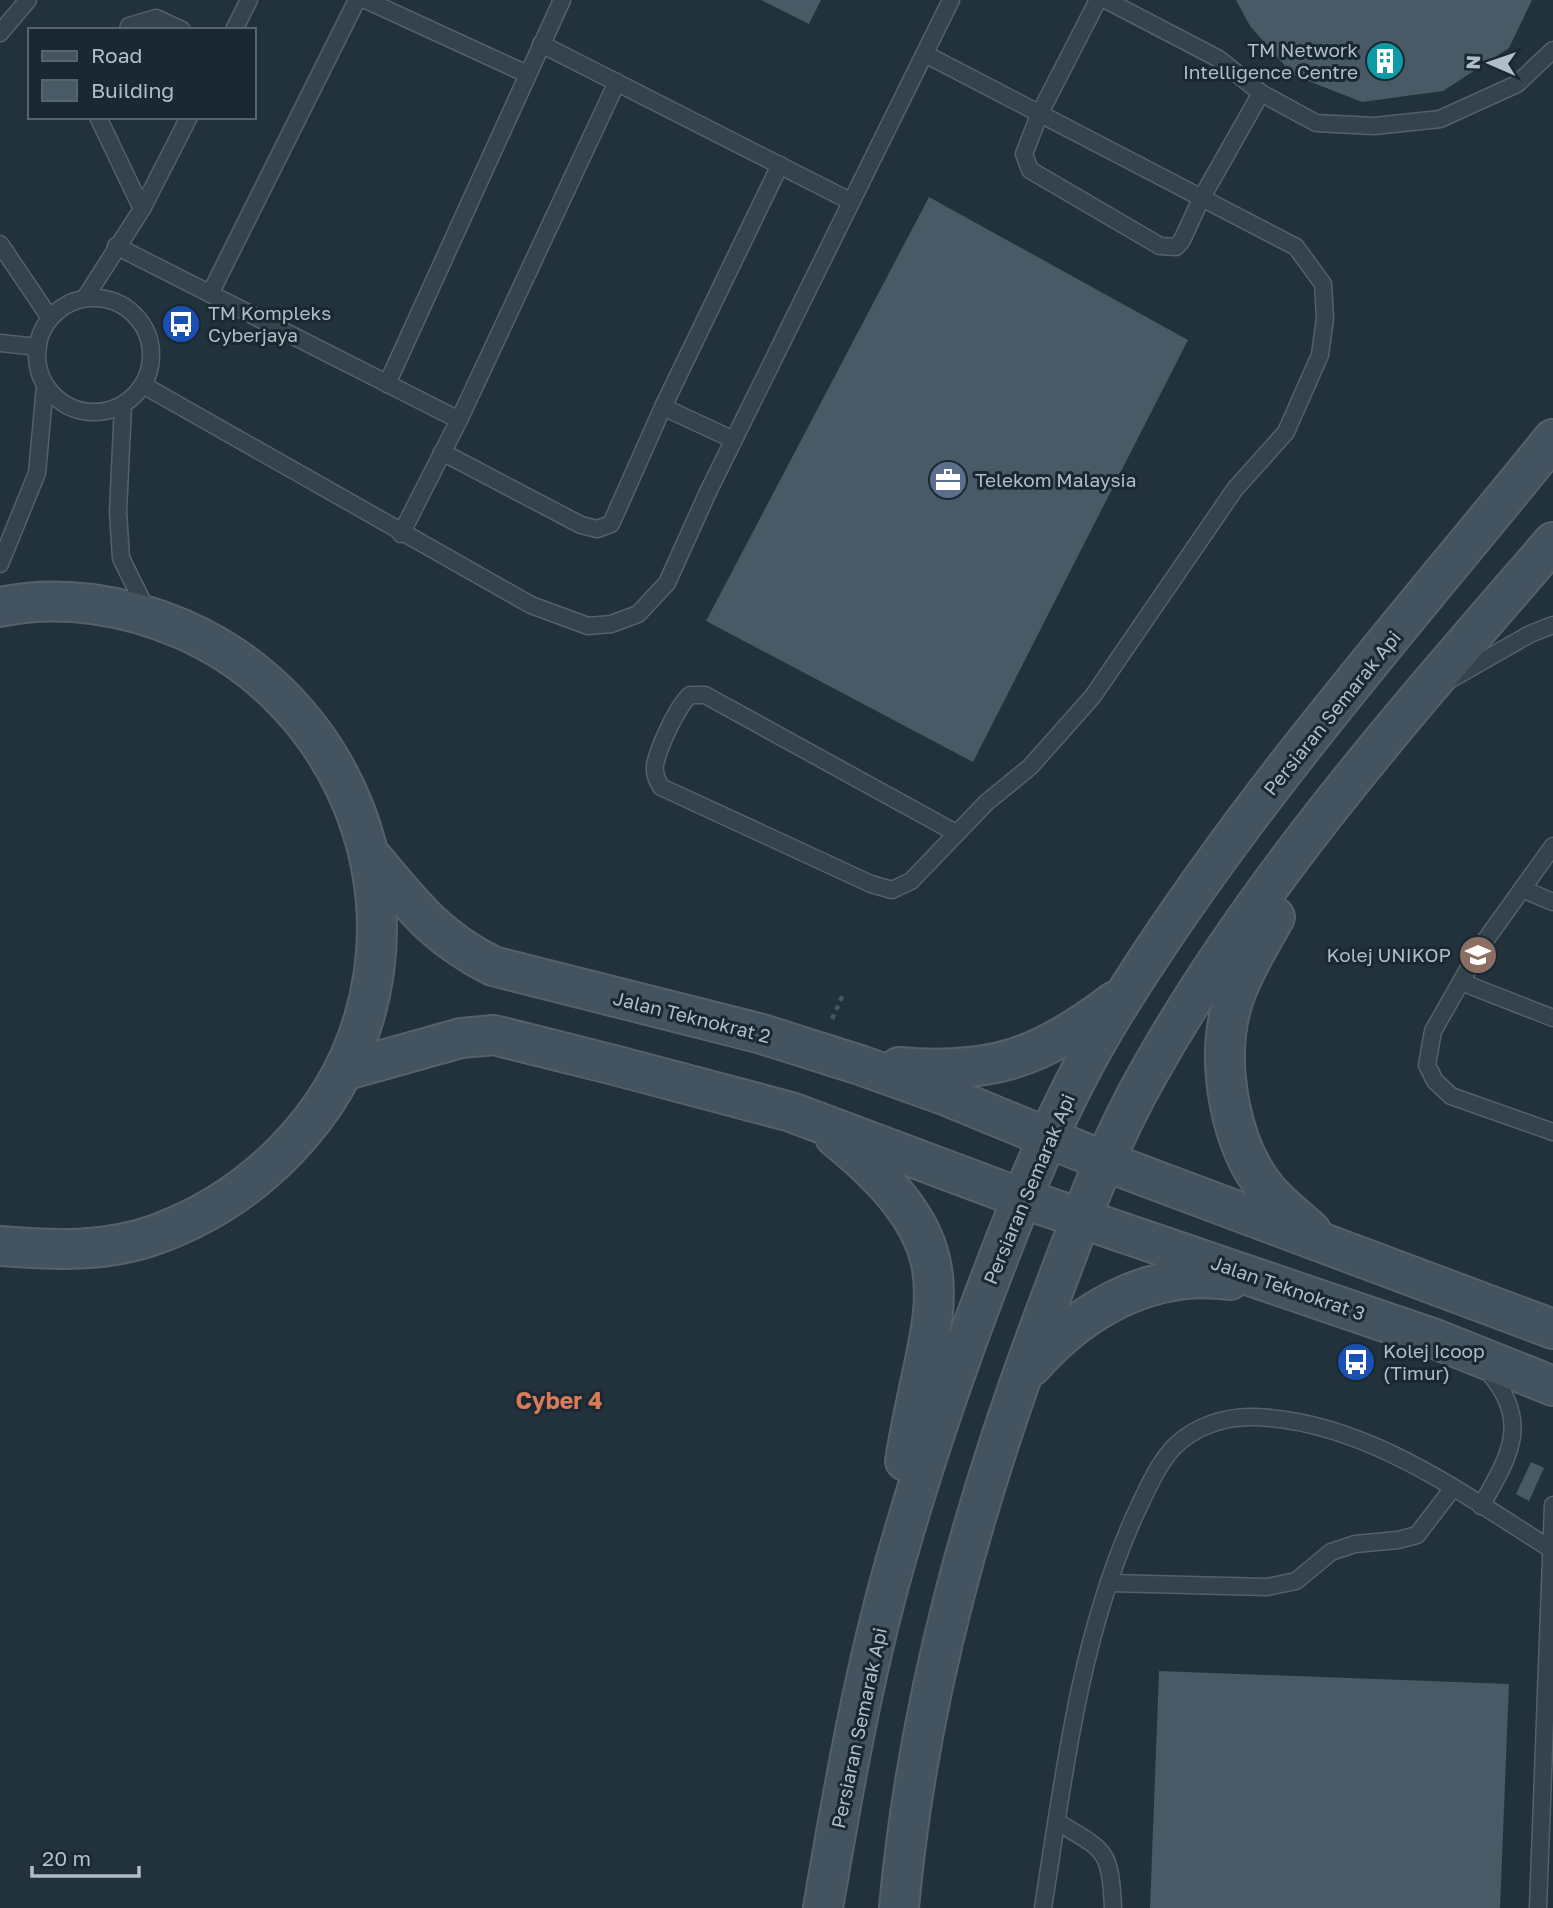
<svg xmlns="http://www.w3.org/2000/svg" width="1553" height="1908" viewBox="0 0 1553 1908" font-family="'Golos Text',sans-serif">
<style>
.building{fill:#475a66}
.lines{fill:none;stroke-linecap:round;stroke-linejoin:round}
.lane-casing{stroke:#53616b;stroke-width:19}
.secondary-casing{stroke:#53616b;stroke-width:42}
.path{stroke:#415a58;stroke-width:4.5;stroke-dasharray:5 5;stroke-linecap:butt}
.lane{stroke:#35434d;stroke-width:16}
.secondary{stroke:#435360;stroke-width:38}
.labels{text-anchor:middle;stroke-width:6;stroke-linejoin:round;paint-order:stroke}
.poi-label{font-size:19px;fill:#b0bec8;stroke:#1a2831;text-anchor:start}
.street-label{font-size:19px;fill:#b0bec8;stroke:#1a2831}
.quarter-label{font-size:23px;font-weight:bold;fill:#da7a59;stroke:#1a2831}
</style>
<rect width="100%" height="100%" fill="#21323d"/>
<!-- building -->
<g class="building">
<path d="M761 0H821L809 24Z"/>
<path d="M1236 0H1532L1509 48 1443 91 1362 102 1293 75 1250 26Z"/>
<path d="M929 197 1188 340 973 762 706 621Z"/>
<path d="M1531 1462 1544 1468 1529 1501 1516 1494Z"/>
<path d="M1159 1671 1509 1684 1500 1908H1150Z"/>
</g>
<g class="lines">
<defs>
<g id="lane">
<path d="M366 0 527 74"/>
<path d="M1098 0 1040 113 1024 154 1030 170 1160 246 1176 247 1182 240 1201 199 1261 93"/>
<path d="M1106 0 1219 59 1261 93 1316 123 1374 126 1440 119 1517 84 1553 50"/>
<path d="M128 30 129 26 156 18 182 30"/>
<path d="M234 30 249 0"/>
<path d="M0 33 28 0"/>
<path d="M541 44 850 201"/>
<path d="M925 54 1296 247 1323 284 1325 318 1320 355 1286 432 1235 489 1093 696 1030 767 987 802 911 881 892 890 871 884 661 787C657 780 654 774 655 765 659 746 677 707 690 695H705L956 833"/>
<path d="M98 117 142 209"/>
<path d="M0 244 50 318"/>
<path d="M116 246 459 420"/>
<path d="M210 294 357 0"/>
<path d="M85 298 142 209 189 117"/>
<circle cx="94" cy="355" r="57"/>
<path d="M0 343 38 347"/>
<path d="M387 384 562 0"/>
<path d="M143 385 531 605 588 626 611 624 638 614 667 583 708 492 951 0"/>
<path d="M123 405 118 512 121 558 148 613"/>
<path d="M663 407 734 440"/>
<path d="M442 452 581 525 597 529 611 524 663 407 780 165"/>
<path d="M401 534 459 420 617 82"/>
<path d="M0 564 37 473 45 386"/>
<path d="M1453 678 1530 634 1553 625"/>
<path d="M1553 846 1482 945 1433 1031 1427 1065 1435 1081 1451 1096 1553 1132"/>
<path d="M1522 889 1553 902"/>
<path d="M1461 982 1553 1018"/>
<path d="M1481 1506C1511 1454 1531 1421 1487 1370"/>
<path d="M1109 1583 1267 1587 1296 1581 1331 1552 1355 1544 1398 1540 1417 1535 1453 1488"/>
<path d="M1057 1822C1106 1851 1110 1849 1113 1908"/>
<path d="M1043 1908C1064 1775 1079 1641 1134 1517 1145 1494 1156 1467 1173 1448 1194 1426 1226 1416 1255 1417 1366 1421 1461 1493 1551 1549"/>
<path d="M1538 1908 1553 1505"/>
</g>
<g id="secondary">
<path d="M0 607C61 594 126 605 182 629 330 693 410 862 364 1018 335 1118 253 1199 157 1234 106 1253 52 1250 0 1246"/>
<path d="M370 855C412 904 433 936 493 966L762 1034 860 1065 947 1096 1104 1161 1553 1329"/>
<path d="M1275 917C1259 946 1240 976 1231 1008 1216 1064 1230 1146 1268 1191 1281 1206 1297 1218 1311 1231"/>
<path d="M899 1067C992 1075 1042 1057 1115 1001"/>
<path d="M343 1071 461 1038 494 1035 614 1065 791 1112 1021 1198 1435 1339 1553 1386"/>
<path d="M835 1137C980 1255 930 1304 905 1461"/>
<path d="M1032 1366C1082 1309 1152 1269 1230 1280"/>
<path d="M823 1908C844 1785 866 1659 902 1539 927 1453 956 1369 988 1285 1023 1193 1059 1103 1110 1019 1237 811 1401 627 1553 439"/>
<path d="M899 1908C918 1696 977 1490 1053 1292 1081 1217 1109 1142 1149 1072 1258 878 1408 710 1553 542"/>
</g>
</defs>
<!-- lane casing -->
<use href="#lane" class="lane-casing"/>
<!-- secondary casing -->
<use href="#secondary" class="secondary-casing"/>
<!-- path -->
<path class="path" d="M832 1019 844 992"/>
<!-- lane -->
<use href="#lane" class="lane"/>
<!-- secondary -->
<use href="#secondary" class="secondary"/>
</g>
<!-- icons -->
<defs>
<symbol id="building-disc" viewBox="-11 -11 22 22"><circle r="9.5" fill="#0f9aa8" stroke="#1a2831"/><path d="M-4-6H4V6H1V3H-1V6H-4ZM-2.5-4.3h1.7v1.8h-1.7ZM.8-4.3h1.7v1.8H.8ZM-2.5-1h1.7V.8h-1.7ZM.8-1h1.7V.8H.8Z" fill="#fff"/></symbol>
<symbol id="bus-disc" viewBox="-11 -11 22 22"><circle r="9.5" fill="#1a4fb4" stroke="#1a2831"/><path d="M-5-6H5V4H4V6H2V4H-2V6H-4V4H-5ZM-3.5-4V0h7V-4ZM-3.5 1.2v1.5H-2V1.2ZM2 1.2v1.5H3.5V1.2Z" fill="#fff"/></symbol>
<symbol id="office-disc" viewBox="-11 -11 22 22"><circle r="9.5" fill="#5c6f8a" stroke="#1a2831"/><path d="M-6-3h4V-5.5h4V-3h4V5H-6ZM-1-4.5V-3h2v-1.5ZM-6 0V1H6V0Z" fill="#fff"/></symbol>
<symbol id="university-disc" viewBox="-11 -11 22 22"><circle r="9.5" fill="#8d6e63" stroke="#1a2831"/><path d="M0-5L7-2L0 1L-7-2ZM-4 1L0 2.5L4 1V4Q0 6-4 4Z" fill="#fff"/></symbol>
</defs>
<g fill-rule="evenodd">
<use href="#building-disc" x="1363" y="39" width="44" height="44"/>
<use href="#bus-disc" x="159" y="302" width="44" height="44"/>
<use href="#office-disc" x="926" y="458" width="44" height="44"/>
<use href="#university-disc" x="1456" y="933" width="44" height="44"/>
<use href="#bus-disc" x="1334" y="1340" width="44" height="44"/>
</g>
<g class="labels">
<!-- poi labels -->
<g class="poi-label">
<text x="1358" y="57" text-anchor="end">TM Network<tspan x="1358" dy="22">Intelligence Centre</tspan></text>
<text x="208" y="320">TM Kompleks<tspan x="208" dy="22">Cyberjaya</tspan></text>
<text x="975" y="487">Telekom Malaysia</text>
<text x="1451" y="962" text-anchor="end">Kolej UNIKOP</text>
<text x="1383" y="1358">Kolej Icoop<tspan x="1383" dy="22">(Timur)</tspan></text>
</g>
<!-- street labels -->
<g class="street-label">
<text transform="translate(1332 713) rotate(-51)" y="7">Persiaran Semarak Api</text>
<text transform="translate(692 1017) rotate(14)" y="7">Jalan Teknokrat 2</text>
<text transform="translate(1029 1189) rotate(-67)" y="7">Persiaran Semarak Api</text>
<text transform="translate(1288 1288) rotate(19)" y="7">Jalan Teknokrat 3</text>
<text transform="translate(859 1728) rotate(-78)" y="7">Persiaran Semarak Api</text>
</g>
<!-- quarter labels -->
<g class="quarter-label">
<text x="559" y="1409">Cyber 4</text>
</g>
</g>
<!-- legend -->
<rect x="28" y="28" width="228" height="91" fill="#1a2831" stroke="#56646d" stroke-width="2"/>
<rect x="42" y="51" width="35" height="10" fill="#435360" stroke="#56646d" stroke-width="2"/>
<text x="91" y="63" font-size="21" fill="#b0bec8">Road</text>
<rect x="42" y="80" width="35" height="21" fill="#475a66" stroke="#56646d" stroke-width="2"/>
<text x="91" y="98" font-size="21" fill="#b0bec8">Building</text>
<!-- north arrow -->
<g transform="translate(1490 63) rotate(272)" stroke="#1a2831" stroke-width="5" paint-order="stroke">
<path d="M0-5L12 26L0 18L-12 26Z" fill="#b0bec8"/>
<text y="-10" font-size="19" font-weight="bold" text-anchor="middle" fill="#b0bec8">N</text>
</g>
<!-- scale -->
<path d="M32 1866v10h107v-10" fill="none" stroke="#b0bec8" stroke-width="3.5"/>
<text x="42" y="1866" font-size="21" fill="#b0bec8" stroke="#1a2831" stroke-width="5" paint-order="stroke">20 m</text>
</svg>
